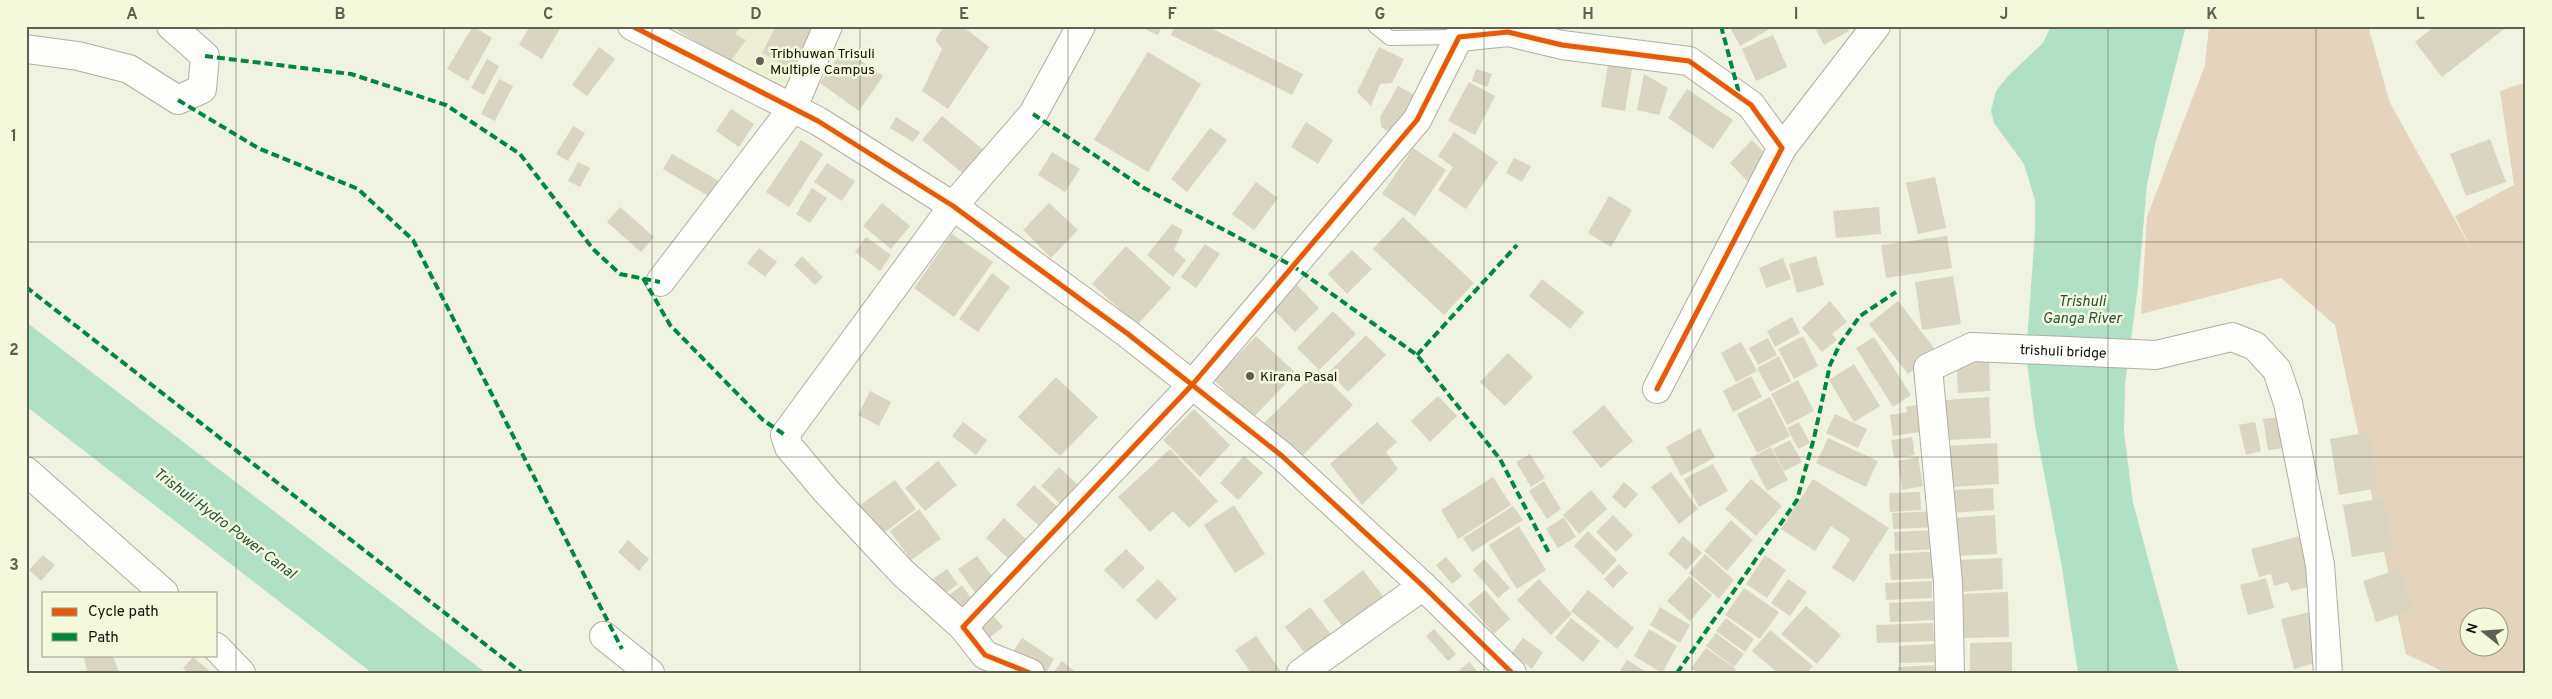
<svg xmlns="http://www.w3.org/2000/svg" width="2552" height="699" viewBox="0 0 2552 699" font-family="Overpass,sans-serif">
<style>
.built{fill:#ecefd4}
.green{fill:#e4d4be;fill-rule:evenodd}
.water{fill:#b0e0c6}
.building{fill:#d9d5c2}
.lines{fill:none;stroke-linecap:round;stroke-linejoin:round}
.service-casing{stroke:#aeb0a3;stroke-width:16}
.minor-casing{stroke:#aeb0a3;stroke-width:30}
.tertiary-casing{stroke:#aeb0a3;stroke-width:30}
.service{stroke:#fdfdfb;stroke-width:14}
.minor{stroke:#fdfdfb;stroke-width:28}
.tertiary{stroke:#fdfdfb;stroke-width:28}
.quiet{stroke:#00873e;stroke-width:4;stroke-dasharray:8 4;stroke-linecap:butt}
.cycleway-casing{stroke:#f4f8dc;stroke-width:8}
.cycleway{stroke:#e8590c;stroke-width:5}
.grid{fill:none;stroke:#5e6054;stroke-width:1;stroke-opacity:0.55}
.poi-dot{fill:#5e6054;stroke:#f4f8dc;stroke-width:2}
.labels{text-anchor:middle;stroke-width:5;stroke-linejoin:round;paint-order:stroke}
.poi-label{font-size:14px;fill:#101107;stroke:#f4f8dc;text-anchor:start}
.street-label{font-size:14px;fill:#101107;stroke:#f4f8dc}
.water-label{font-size:15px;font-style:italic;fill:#1e533e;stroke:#f4f8dc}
.neatline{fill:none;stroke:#5e6054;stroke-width:2}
.grid-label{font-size:16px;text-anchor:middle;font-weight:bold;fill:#5e6054}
</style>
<rect width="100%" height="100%" fill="#f0f2e2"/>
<!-- built -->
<path class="built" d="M655 26H818L784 96Z"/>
<!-- green -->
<path class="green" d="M2209 26H2368L2390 103 2473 252 2455 216 2514 185 2500 91 2526 82V673H2446L2406 654 2335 325 2281 278 2141 314 2147 217 2205 65ZM2470 616H2500V646H2470Z"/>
<!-- water -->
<g class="water">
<path d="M2051 26H2186L2155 145 2147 185 2138 286 2125 384 2124 432 2133 503 2179 673H2078L2062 568 2035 425 2026 354 2035 233V200L2024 164 1994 123 1991 111 1996 91 2009 75 2043 43Z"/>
<path d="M26 322 486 673H372L26 406Z"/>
</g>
<!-- building -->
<g class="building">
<path d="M196 26H228V29L196 30Z"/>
<path d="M473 26 492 38 468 81 447 69Z"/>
<path d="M530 26 561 27 542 59 519 45Z"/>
<path d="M670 26H736L740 28 735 34 746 40 730 62Z"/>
<path d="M776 26H815L792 69 762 53Z"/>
<path d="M944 26H962L989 47 948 109 922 91 942 49 935 40Z"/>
<path d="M1138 26H1162L1158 35Z"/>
<path d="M1175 26H1207L1303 74 1292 95 1171 35Z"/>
<path d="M1729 26H1775L1740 46Z"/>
<path d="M1814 26H1846L1849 31 1824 45Z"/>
<path d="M2435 26H2508L2442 77 2415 42Z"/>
<path d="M1773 35 1787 67 1756 81 1742 49Z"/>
<path d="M599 47 615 59 587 96 572 85Z"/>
<path d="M1379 47 1404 59 1392 83 1380 84 1371 106 1357 92Z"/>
<path d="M844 49 883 76 859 111 820 83Z"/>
<path d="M1148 52 1201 84 1148 172 1094 140Z"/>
<path d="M487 59 499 66 484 95 471 88Z"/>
<path d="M1608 65 1632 69 1625 111 1601 107Z"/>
<path d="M1476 69 1492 74 1487 87 1472 81Z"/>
<path d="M1644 74 1668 88 1659 115 1637 110Z"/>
<path d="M499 79 513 86 495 121 481 114Z"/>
<path d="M1469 82 1495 96 1475 135 1448 121Z"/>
<path d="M1398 86 1417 96 1396 136 1381 127 1380 117Z"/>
<path d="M1687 89 1733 120 1713 149 1668 118Z"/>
<path d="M731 109 754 124 739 147 716 131Z"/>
<path d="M942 116 986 152 966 176 922 140Z"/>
<path d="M896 117 920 132 913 142 890 128Z"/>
<path d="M1306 122 1333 140 1318 164 1291 147Z"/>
<path d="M573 126 585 133 568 161 556 154Z"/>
<path d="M1210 128 1227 140 1187 192 1171 179Z"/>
<path d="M1454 132 1498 162 1466 209 1438 190 1453 167 1438 156Z"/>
<path d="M2490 139 2506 182 2466 196 2450 154Z"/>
<path d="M801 140 823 154 789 207 766 192Z"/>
<path d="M1752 140 1766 154 1749 183 1730 163Z"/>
<path d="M1413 148 1446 170 1415 216 1382 194Z"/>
<path d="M1052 152 1080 169 1065 192 1038 175Z"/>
<path d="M672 154 724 184 715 200 663 169Z"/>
<path d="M1514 158 1531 166 1522 182 1506 173Z"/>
<path d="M578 162 590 168 580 187 568 181Z"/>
<path d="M827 163 855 181 842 201 814 182Z"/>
<path d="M1935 177 1946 228 1918 234 1906 183Z"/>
<path d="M1256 182 1278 198 1254 230 1232 214Z"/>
<path d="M812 188 827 198 810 223 796 214Z"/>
<path d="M1609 196 1632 210 1611 247 1588 233Z"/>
<path d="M882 203 910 226 891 249 863 226Z"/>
<path d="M1049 203 1078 230 1051 258 1023 230Z"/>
<path d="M620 207 654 237 641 252 607 222Z"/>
<path d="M1879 207 1881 234 1836 238 1833 211Z"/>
<path d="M1403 217 1474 283 1444 315 1373 249Z"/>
<path d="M1172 224 1183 230 1174 250 1186 260 1173 277 1147 255Z"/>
<path d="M952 234 993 262 954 317 914 288Z"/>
<path d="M1947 236 1952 268 1886 278 1881 245Z"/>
<path d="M866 237 891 255 880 271 855 252Z"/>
<path d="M1205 244 1220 254 1196 288 1181 277Z"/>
<path d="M1126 246 1171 288 1137 325 1092 284Z"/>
<path d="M759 248 777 262 765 277 747 263Z"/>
<path d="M1352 250 1372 269 1347 294 1328 274Z"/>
<path d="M802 256 823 277 815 285 794 265Z"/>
<path d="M1816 256 1824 285 1797 293 1789 264Z"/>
<path d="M1783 258 1791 279 1766 288 1759 268Z"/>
<path d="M992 273 1010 287 978 332 959 319Z"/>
<path d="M1953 276 1961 324 1922 330 1915 282Z"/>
<path d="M1542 279 1584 312 1570 329 1529 296Z"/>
<path d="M1294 282 1319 308 1295 332 1270 306Z"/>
<path d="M1830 301 1847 322 1832 334 1837 340 1822 352 1802 328Z"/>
<path d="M1898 301 1937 352 1908 374 1869 324Z"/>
<path d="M1333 311 1356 334 1319 370 1297 348Z"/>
<path d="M1792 317 1800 333 1775 347 1767 331Z"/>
<path d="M1366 335 1386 355 1348 392 1329 372Z"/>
<path d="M1256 336 1296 373 1253 418 1214 380Z"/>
<path d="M1803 336 1818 366 1794 379 1778 349Z"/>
<path d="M1874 337 1911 395 1893 407 1856 348Z"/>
<path d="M1768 338 1777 355 1758 365 1749 348Z"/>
<path d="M1741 342 1757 371 1736 382 1721 353Z"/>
<path d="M1508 353 1533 377 1505 406 1480 382Z"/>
<path d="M1989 353 1990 391 1958 393 1956 355Z"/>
<path d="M1779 356 1791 381 1770 392 1757 368Z"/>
<path d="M1854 364 1880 406 1854 422 1829 380Z"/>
<path d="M1318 370 1353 405 1298 460 1263 424Z"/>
<path d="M1751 376 1762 397 1733 412 1723 391Z"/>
<path d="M1056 377 1098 417 1060 456 1018 417Z"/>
<path d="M1798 380 1814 411 1787 425 1771 394Z"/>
<path d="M870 391 891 402 879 426 858 415Z"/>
<path d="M1438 396 1457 416 1430 442 1411 421Z"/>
<path d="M1770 397 1790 436 1757 453 1737 414Z"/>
<path d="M1989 397 1991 438 1948 440 1946 400Z"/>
<path d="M1921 404 1926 431 1893 436 1890 415 1907 412 1906 407Z"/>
<path d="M1604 405 1633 441 1601 468 1572 432Z"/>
<path d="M1194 409 1230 445 1200 477 1163 440Z"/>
<path d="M1835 414 1867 429 1858 448 1826 433Z"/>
<path d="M2281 417 2285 448 2268 450 2263 419Z"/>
<path d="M963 422 987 440 976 455 952 436Z"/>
<path d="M1377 422 1397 442 1386 452 1398 469 1362 505 1330 464Z"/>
<path d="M1799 422 1810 443 1798 449 1787 428Z"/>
<path d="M2255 422 2261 451 2246 455 2239 425Z"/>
<path d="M1700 428 1715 457 1681 476 1666 447Z"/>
<path d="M2369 432 2378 488 2339 495 2330 439Z"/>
<path d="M1912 437 1915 455 1894 458 1891 440Z"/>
<path d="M1828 438 1878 461 1866 487 1816 463Z"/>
<path d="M1790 440 1802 462 1784 471 1773 449Z"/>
<path d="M1997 443 1999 484 1951 487 1948 446Z"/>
<path d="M1771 447 1788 480 1767 491 1750 458Z"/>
<path d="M1170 449 1218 501 1189 528 1173 511 1150 532 1118 497Z"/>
<path d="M1530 454 1545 478 1531 487 1516 462Z"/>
<path d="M1244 456 1263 473 1238 500 1220 483Z"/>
<path d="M1918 457 1923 486 1902 490 1898 461Z"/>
<path d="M938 461 957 485 925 511 905 488Z"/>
<path d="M1713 464 1728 491 1699 507 1684 479Z"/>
<path d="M1059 467 1081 488 1064 507 1041 486Z"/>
<path d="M1671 472 1698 509 1679 524 1651 487Z"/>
<path d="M1493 477 1511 505 1458 539 1441 510Z"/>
<path d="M1751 479 1782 506 1756 536 1725 509Z"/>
<path d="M1813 479 1889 528 1854 582 1832 568 1850 539 1831 526 1815 551 1781 529Z"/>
<path d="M895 480 916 509 877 538 856 508Z"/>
<path d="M1544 481 1561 509 1547 519 1529 491Z"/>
<path d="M1624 482 1638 494 1625 509 1612 497Z"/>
<path d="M1034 485 1065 514 1047 533 1016 505Z"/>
<path d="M1993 488 1994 510 1952 513 1951 490Z"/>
<path d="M1591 490 1607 509 1579 534 1563 515Z"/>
<path d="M1920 492 1921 510 1890 512 1889 493Z"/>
<path d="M2384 498 2393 550 2352 557 2343 505Z"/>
<path d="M1234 505 1265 554 1235 573 1204 525Z"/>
<path d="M1513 506 1523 520 1472 552 1463 538Z"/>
<path d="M919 509 941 539 911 560 890 531Z"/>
<path d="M1939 511V527L1893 529 1892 513Z"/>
<path d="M1613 515 1633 535 1616 552 1596 532Z"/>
<path d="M1995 515 1997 554 1954 556 1952 518Z"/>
<path d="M1564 517 1576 537 1558 548 1546 529Z"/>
<path d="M1004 518 1030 543 1012 562 986 538Z"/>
<path d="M1731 520 1753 540 1727 571 1704 551Z"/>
<path d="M1519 526 1546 570 1517 589 1489 545Z"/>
<path d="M1938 530 1939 549 1895 551 1894 532Z"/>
<path d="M1588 531 1617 560 1603 575 1574 546Z"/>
<path d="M1683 536 1702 553 1686 570 1668 554Z"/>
<path d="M2300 536 2312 586 2291 591 2288 582 2274 586 2271 574 2259 577 2251 549Z"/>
<path d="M628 540 649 559 639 571 618 552Z"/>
<path d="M1126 549 1145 568 1123 589 1104 570Z"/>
<path d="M1941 551 1942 578 1891 580 1889 554Z"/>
<path d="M1705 554 1734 580 1719 599 1689 573Z"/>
<path d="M43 555 55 565 41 581 29 570Z"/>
<path d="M1765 555 1786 570 1767 598 1746 584Z"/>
<path d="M977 556 995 580 976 594 958 569Z"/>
<path d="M1446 557 1462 576 1452 584 1436 565Z"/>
<path d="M2002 558 2003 589 1961 592 1959 560Z"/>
<path d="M1484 559 1510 588 1498 598 1473 570Z"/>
<path d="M1619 564 1628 573 1613 588 1604 579Z"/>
<path d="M947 569 958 584 942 596 930 581Z"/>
<path d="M2400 569 2413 610 2376 622 2363 581Z"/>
<path d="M1363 570 1386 600 1346 631 1323 601Z"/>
<path d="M1689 576 1712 595 1690 621 1667 601Z"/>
<path d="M2266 578 2274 608 2248 615 2240 585Z"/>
<path d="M1158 579 1177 599 1156 620 1136 600Z"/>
<path d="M1539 579 1572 614 1551 635 1517 600Z"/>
<path d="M1788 579 1807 592 1790 616 1771 603Z"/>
<path d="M1932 581V598L1886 600 1885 583Z"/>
<path d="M962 585 973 601 955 614 944 599Z"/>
<path d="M1744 588 1779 612 1760 639 1725 615Z"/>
<path d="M1485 590 1510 619 1494 634 1468 604Z"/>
<path d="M1588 590 1634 628 1617 649 1571 611Z"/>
<path d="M2008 592 2009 637 1964 638 1963 594Z"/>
<path d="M1933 601 1934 620 1890 622 1889 603Z"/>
<path d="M1806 606 1841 635 1817 664 1781 634Z"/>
<path d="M1310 607 1333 637 1308 657 1285 627Z"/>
<path d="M1660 607 1690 625 1680 643 1650 625Z"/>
<path d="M2310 612 2322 661 2294 669 2281 619Z"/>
<path d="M992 614 1003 627 988 639 977 626Z"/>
<path d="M1571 618 1600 641 1583 662 1555 638Z"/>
<path d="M1726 618 1754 639 1745 652 1716 631Z"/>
<path d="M1933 623 1934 641 1877 643 1876 625Z"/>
<path d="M1434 629 1456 654 1448 661 1426 636Z"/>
<path d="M1649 629 1677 646 1662 673 1634 656Z"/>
<path d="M1770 630 1813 666 1807 673H1778L1752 651Z"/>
<path d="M1716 633 1744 654 1734 667 1706 646Z"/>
<path d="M1256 636 1282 673H1251L1235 650Z"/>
<path d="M1022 638 1054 659 1046 673H1038L1011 655Z"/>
<path d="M1523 638 1543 652 1532 669 1511 654Z"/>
<path d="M2012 642V673H1970V643Z"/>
<path d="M1934 644 1935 662 1899 663V646Z"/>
<path d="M1706 648 1736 669 1733 673H1698L1691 668Z"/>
<path d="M83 655H113L119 673H88Z"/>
<path d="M193 657 212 673H189L183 668Z"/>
<path d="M1627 660 1648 673H1619Z"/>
<path d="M1062 661 1077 673H1053Z"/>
<path d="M1469 662 1479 673H1456Z"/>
<path d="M1934 665 1935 673H1898V667Z"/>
</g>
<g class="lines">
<defs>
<path id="service" d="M1375 26 1390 38 1459 37"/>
<g id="minor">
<path d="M632 26 818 121 953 206 1128 334 1282 456 1423 586 1512 673"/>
<path d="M26 49 78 56 129 69 178 100 202 89 205 56 171 26"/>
<path d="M1782 148 1876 26"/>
<path d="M660 282 792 109 828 26"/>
<path d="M26 471 164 593"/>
<path d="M963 627 903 573 826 491 789 447 785 435 953 206 1033 114 1081 26"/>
<path d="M604 636 650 673"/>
<path d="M216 647 241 673"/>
<path d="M1030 673 985 655 963 627 1192 385 1417 120 1459 37 1508 32 1562 45 1689 61 1751 105 1782 148 1657 389"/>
<path d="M1301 673 1423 586"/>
</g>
<g id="tertiary">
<path id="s1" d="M1950 673 1948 582 1928 368 1972 347 2156 355 2232 337 2255 346 2277 370 2288 403 2320 565 2328 673"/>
</g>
</defs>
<!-- service casing -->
<use href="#service" class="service-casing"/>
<!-- minor casing -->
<use href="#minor" class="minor-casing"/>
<!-- tertiary casing -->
<use href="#tertiary" class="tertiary-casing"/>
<!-- service -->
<use href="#service" class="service"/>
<!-- minor -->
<use href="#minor" class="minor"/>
<!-- tertiary -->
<use href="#tertiary" class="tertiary"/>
<!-- quiet -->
<g class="quiet">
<path d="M1721 26 1740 97"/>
<path d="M205 56 351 74 446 105 520 154 593 249 620 274 660 282"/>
<path d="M178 100 258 148 358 189 413 240 622 649"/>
<path d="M1033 114 1144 188 1293 266 1417 355 1500 459 1549 553"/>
<path d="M643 278 670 325 763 420 785 435"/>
<path d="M26 287 522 673"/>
<path d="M1417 355 1517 245"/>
<path d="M1677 673 1797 500 1814 438 1830 365 1840 344 1860 316 1896 292"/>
</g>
<defs>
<g id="cycleway">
<path d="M632 26 818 121 953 206 1128 334 1282 456 1423 586 1512 673"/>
<path d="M1030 673 985 655 963 627 1192 385 1417 120 1459 37 1508 32 1562 45 1689 61 1751 105 1782 148 1657 389"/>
</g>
</defs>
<!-- cycleway casing -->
<use href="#cycleway" class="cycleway-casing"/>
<!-- cycleway -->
<use href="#cycleway" class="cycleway"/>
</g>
<!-- grid -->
<path class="grid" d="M236 26V673M444 26V673M652 26V673M860 26V673M1068 26V673M1276 26V673M1484 26V673M1692 26V673M1900 26V673M2108 26V673M2316 26V673M26 242H2526M26 457H2526"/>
<!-- markers -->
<g class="poi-dot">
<circle cx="760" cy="61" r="5"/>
<circle cx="1250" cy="376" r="5"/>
</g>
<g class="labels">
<!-- poi labels -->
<g class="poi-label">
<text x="770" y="58">Tribhuwan Trisuli<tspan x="770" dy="16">Multiple Campus</tspan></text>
<text x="1260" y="381">Kirana Pasal</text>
</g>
<!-- street labels -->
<g class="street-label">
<text dy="5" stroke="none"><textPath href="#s1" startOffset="446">trishuli bridge</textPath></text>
</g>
<!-- water labels -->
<g class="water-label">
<text x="2082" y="306">Trishuli<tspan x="2082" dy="17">Ganga River</tspan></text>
<text transform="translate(225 523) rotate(37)" y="5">Trishuli Hydro Power Canal</text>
</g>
</g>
<!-- border -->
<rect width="2552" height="699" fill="none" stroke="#f4f8dc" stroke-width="55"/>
<!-- legend -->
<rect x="42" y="592" width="175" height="65" fill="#f4f8dc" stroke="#999c87"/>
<rect x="52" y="608" width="25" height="8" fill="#e8590c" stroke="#999c87"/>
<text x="88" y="616" font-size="15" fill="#101107">Cycle path</text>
<rect x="52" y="633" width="25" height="8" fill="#00873e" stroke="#999c87"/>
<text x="88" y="642" font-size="15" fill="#101107">Path</text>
<!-- north arrow -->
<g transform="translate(2484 632) rotate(287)"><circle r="24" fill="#f4f8dc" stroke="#999c87"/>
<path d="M0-4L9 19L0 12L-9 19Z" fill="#5e6054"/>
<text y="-8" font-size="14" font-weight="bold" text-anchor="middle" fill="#101107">N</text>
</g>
<rect x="28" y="28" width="2496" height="644" class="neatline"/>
<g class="grid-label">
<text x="132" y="19">A</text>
<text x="340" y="19">B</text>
<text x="548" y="19">C</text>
<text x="756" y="19">D</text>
<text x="964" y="19">E</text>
<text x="1172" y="19">F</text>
<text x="1380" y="19">G</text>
<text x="1588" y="19">H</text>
<text x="1796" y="19">I</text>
<text x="2004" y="19">J</text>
<text x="2212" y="19">K</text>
<text x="2420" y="19">L</text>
<text x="14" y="141">1</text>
<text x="14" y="355">2</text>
<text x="14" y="570">3</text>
</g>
</svg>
